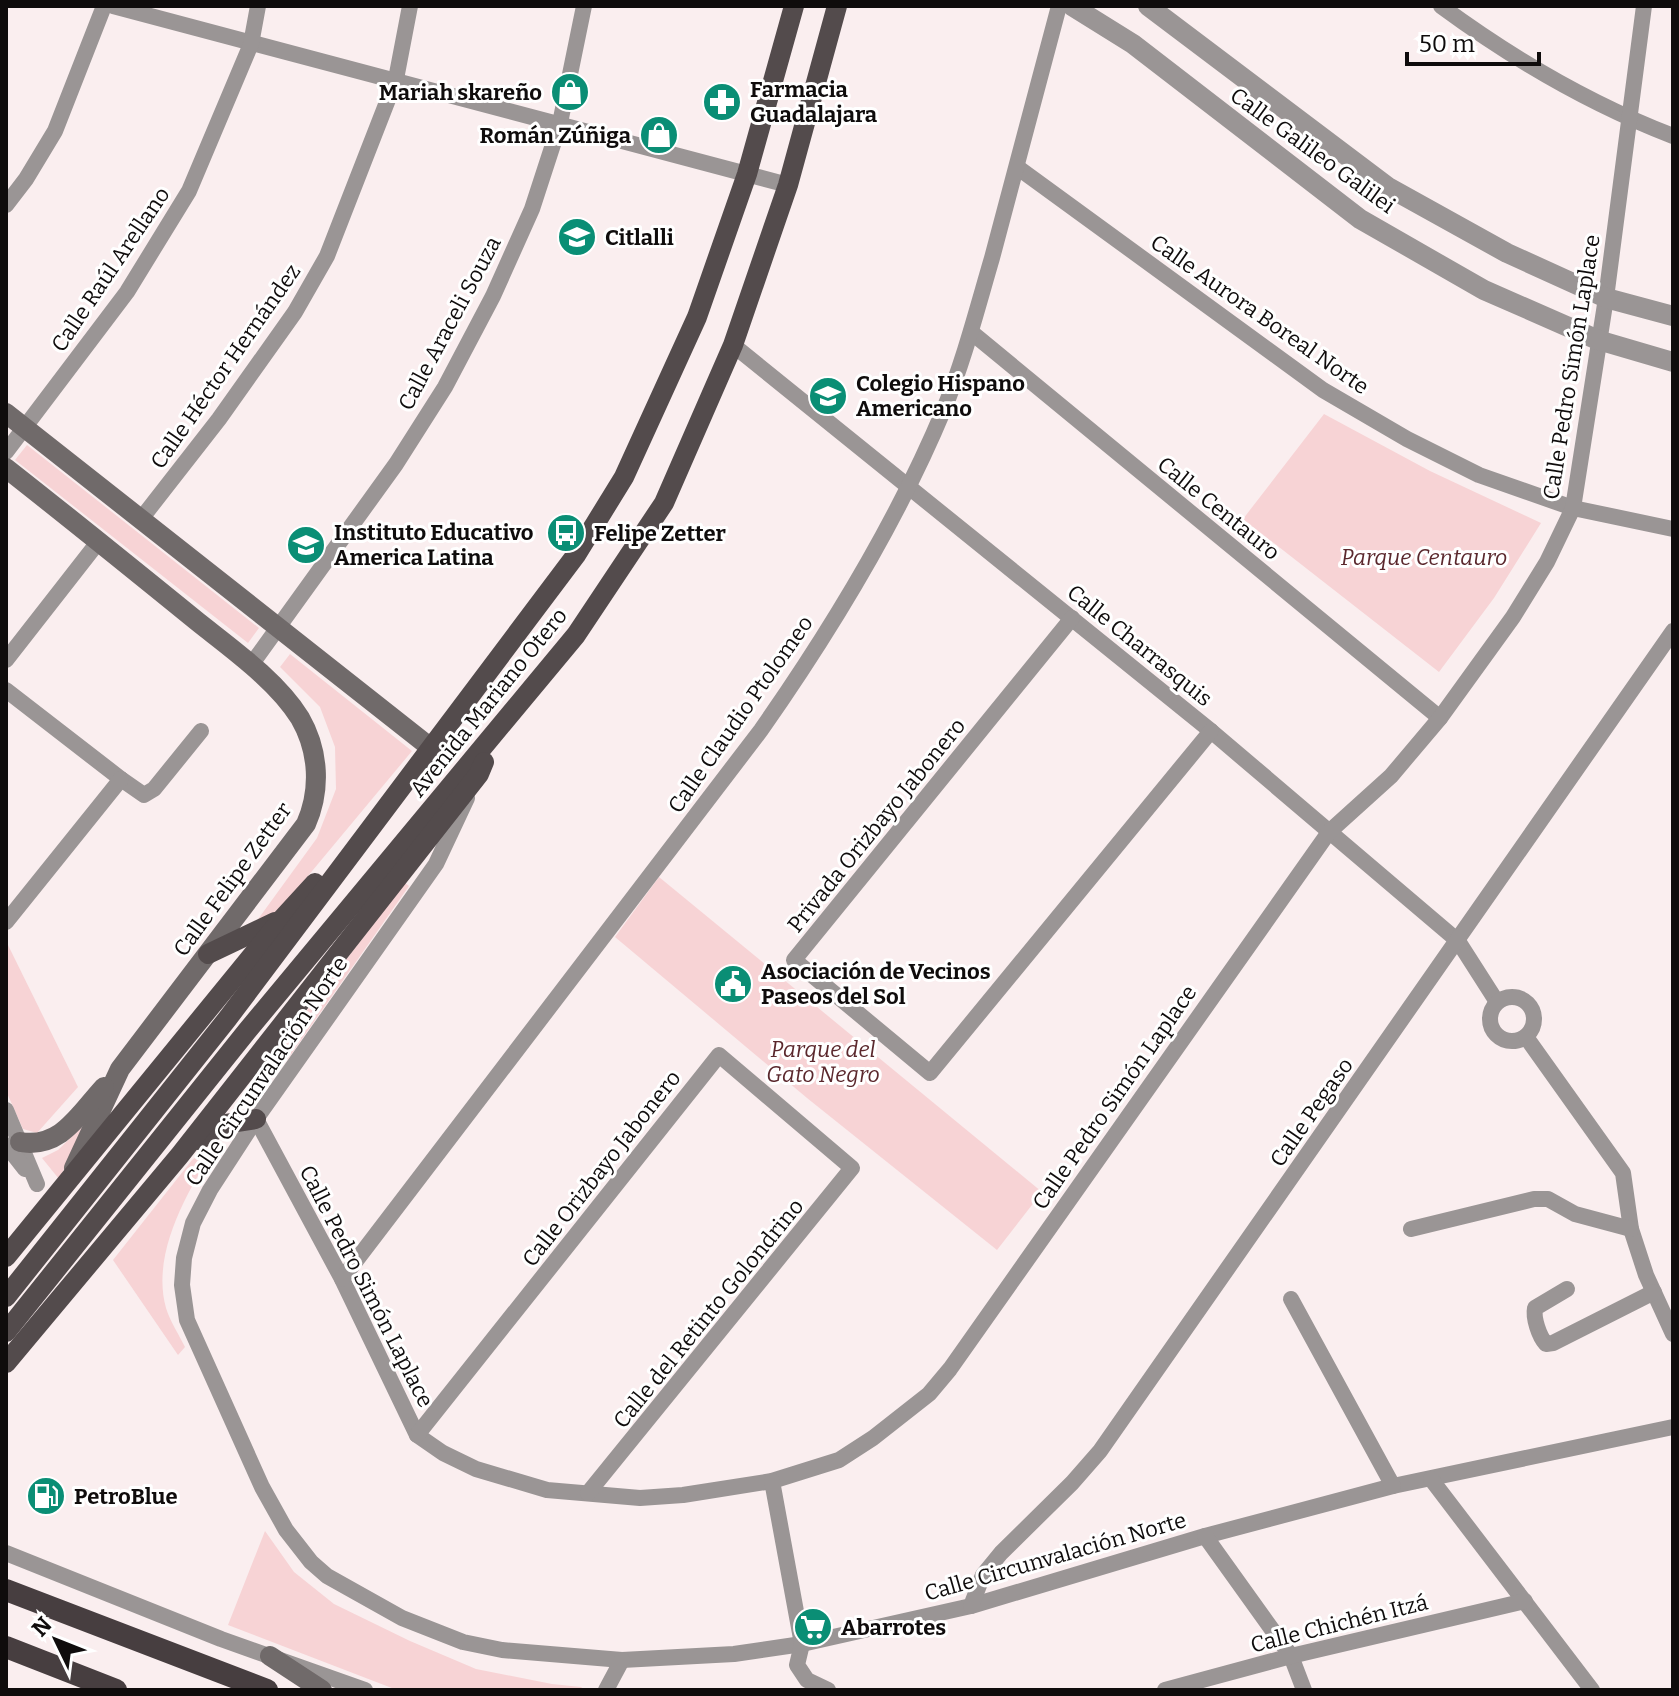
<svg xmlns="http://www.w3.org/2000/svg" width="1679" height="1696" viewBox="0 0 1679 1696" font-family="Bitter,serif">
<style>
.green{fill:#f7d3d5}
.lines{fill:none;stroke-linecap:round;stroke-linejoin:round}
.minor{stroke:#9a9595;stroke-width:16}
.tertiary{stroke:#9a9595;stroke-width:20}
.secondary{stroke:#706a6a;stroke-width:20}
.primary{stroke:#534b4c;stroke-width:20}
.trunk{stroke:#473e40;stroke-width:22}
.labels{text-anchor:middle;stroke-width:6;stroke-linejoin:round;paint-order:stroke}
.poi-label{font-size:22px;font-weight:bold;fill:#0f0c0c;stroke:#fff;text-anchor:start}
.street-label{font-size:22px;fill:#0f0c0c;stroke:#fff}
.park-label{font-size:22px;font-style:italic;fill:#5b282d;stroke:#fff}
</style>
<rect width="100%" height="100%" fill="#faeeef"/>
<!-- green -->
<g class="green">
<path d="M1324 414 1430 471 1541 523 1494 598 1439 672 1243 519Z"/>
<path d="M27 445 259 628 248 643 15 460Z"/>
<path d="M290 654 412 751 273 918 253 926 317 838 336 789 335 747 320 707 280 667Z"/>
<path d="M659 877 1042 1192 997 1250 807 1098 615 937Z"/>
<path d="M405 883 409 886 288 1059 280 1055 295 1026Z"/>
<path d="M6 941 78 1087 37 1133 23 1129 6 1091Z"/>
<path d="M89 1120 59 1179 42 1158 58 1150Z"/>
<path d="M220 1140C191 1185 150 1251 166 1308 170 1321 179 1335 185 1347L178 1355 113 1260 192 1160Z"/>
<path d="M265 1531 294 1572 334 1604 410 1641 476 1669 552 1684 581 1687 585 1690H397L228 1625Z"/>
</g>
<g class="lines">
<!-- minor -->
<g class="minor">
<path d="M113 6 788 185"/>
<path d="M1441 6C1513 59 1590 104 1673 136"/>
<path d="M1017 167 1323 390 1407 439 1479 475 1573 508 1673 529"/>
<path d="M6 205 26 179 55 131 104 6"/>
<path d="M971 332 1440 718"/>
<path d="M733 345 1211 731 1458 941 1497 1002"/>
<path d="M6 452 127 292 189 191 251 44 258 6"/>
<path d="M141 519 219 419 295 312 327 256 396 79 410 6"/>
<path d="M1072 618 794 960 930 1073 1211 731"/>
<path d="M6 660 99 541"/>
<path d="M251 665 396 464 445 387 493 296 532 209 560 123 584 6"/>
<path d="M6 690 121 779 144 795 154 789 201 731"/>
<path d="M467 798 436 864 256 1119 210 1190 193 1223 184 1258 182 1285 187 1320 262 1487 286 1530 311 1562 327 1576 402 1618 463 1642 502 1650 622 1660 734 1654 802 1644 971 1606 1205 1536 1393 1486 1673 1427"/>
<path d="M6 922 121 779"/>
<circle cx="1512" cy="1019" r="22"/>
<path d="M1526 1037 1623 1173 1631 1229 1646 1275 1673 1334"/>
<path d="M6 1110 37 1184"/>
<path d="M256 1119 342 1279 417 1435 443 1453 476 1469 547 1490 640 1498 683 1495 772 1481 839 1460 873 1438 929 1394 950 1369 1329 832 1391 776 1440 718 1513 617 1547 562 1573 508 1606 298 1644 6"/>
<path d="M6 1145 25 1169"/>
<path d="M1411 1229 1534 1199H1548L1575 1214 1631 1229"/>
<path d="M342 1279 761 730C831 630 897 522 944 409 964 360 977 309 992 258 1015 174 1037 90 1059 6"/>
<path d="M1567 1289 1535 1308C1533 1318 1539 1336 1546 1344L1553 1343 1654 1292"/>
<path d="M1291 1299 1393 1486"/>
<path d="M417 1435 719 1055 852 1168 588 1493"/>
<path d="M1431 1479 1592 1690"/>
<path d="M772 1481 802 1644 797 1665 807 1680 828 1690"/>
<path d="M1205 1536 1291 1656 1304 1690"/>
<path d="M6 1553 221 1639 365 1690"/>
<path d="M971 1606 983 1575 1001 1553 1072 1483 1100 1451 1673 631"/>
<path d="M606 1690 622 1660"/>
<path d="M1165 1690 1291 1656 1525 1601"/>
</g>
<!-- tertiary -->
<g class="tertiary">
<path d="M1072 6 1133 44 1360 219 1484 290 1598 340 1673 362"/>
<path d="M1148 6 1388 187 1507 253 1606 298 1673 316"/>
</g>
<!-- secondary -->
<g class="secondary">
<path d="M6 413 431 748"/>
<path d="M6 468C71 519 134 570 198 622 232 649 277 681 300 718 319 751 321 790 306 824L120 1069 74 1168"/>
<path d="M20 1142C61 1149 79 1114 104 1087"/>
<path d="M270 1656 322 1690"/>
</g>
<!-- primary -->
<g class="primary">
<path d="M208 954 275 922"/>
<path d="M199 1140 225 1124 256 1119"/>
<path d="M6 1257 282 919 315 883"/>
<path d="M6 1297 228 1018 576 555 624 477 697 317 747 174 794 6"/>
<path d="M6 1332 247 1031 576 635 664 503 733 345 788 185 837 6"/>
<path d="M6 1363 180 1155 479 774 484 762"/>
</g>
<!-- trunk -->
<g class="trunk">
<path d="M6 1590 267 1690"/>
<path d="M6 1647 116 1690"/>
</g>
</g>
<!-- icons -->
<defs>
<symbol id="shop-disc" viewBox="-11 -11 22 22"><circle r="9.5" fill="#0a8e75" stroke="#fff"/><path d="M-5-2.5h2.3a2.7 3.5 0 0 1 5.4 0H5L5.5 6h-11ZM-1.5-2.5h3a1.5 2.3 0 0 0-3 0Z" fill="#fff"/></symbol>
<symbol id="pharmacy-disc" viewBox="-11 -11 22 22"><circle r="9.5" fill="#0a8e75" stroke="#fff"/><path d="M-2-6h4v4h4v4h-4v4h-4v-4h-4v-4h4Z" fill="#fff"/></symbol>
<symbol id="school-disc" viewBox="-11 -11 22 22"><circle r="9.5" fill="#0a8e75" stroke="#fff"/><path d="M0-5L7-2L0 1L-7-2ZM-4 1L0 2.5L4 1V4Q0 6-4 4Z" fill="#fff"/></symbol>
<symbol id="bus-disc" viewBox="-11 -11 22 22"><circle r="9.5" fill="#0a8e75" stroke="#fff"/><path d="M-5-6H5V4H4V6H2V4H-2V6H-4V4H-5ZM-3.5-4V0h7V-4ZM-3.5 1.2v1.5H-2V1.2ZM2 1.2v1.5H3.5V1.2Z" fill="#fff"/></symbol>
<symbol id="civic-disc" viewBox="-11 -11 22 22"><circle r="9.5" fill="#0a8e75" stroke="#fff"/><path d="M-.6-6.5H3V-4.5H.6V-3L4-1V1h2V6H-6V1h2V-1L-.6-3ZM-1.2 2.5V6h2.4V2.5Z" fill="#fff"/></symbol>
<symbol id="fuel-disc" viewBox="-11 -11 22 22"><circle r="9.5" fill="#0a8e75" stroke="#fff"/><path d="M-5.5-6h7V0h2V4h1.3V-2.5L3-4.5l.8-.8L6-3V5H2.5V1h-1V6h-7ZM-4.2-4.7v3.2H.2V-4.7Z" fill="#fff"/></symbol>
<symbol id="supermarket-disc" viewBox="-11 -11 22 22"><circle r="9.5" fill="#0a8e75" stroke="#fff"/><path d="M-6-5.5h2.5l.6 2H6L4.5 2H-2.5L-4.4-4H-6ZM-1.5 3.2a1.3 1.3 0 1 0 .1 0ZM3 3.2a1.3 1.3 0 1 0 .1 0Z" fill="#fff"/></symbol>
</defs>
<g fill-rule="evenodd">
<use href="#shop-disc" x="548" y="70" width="44" height="44"/>
<use href="#pharmacy-disc" x="700" y="80" width="44" height="44"/>
<use href="#shop-disc" x="637" y="113" width="44" height="44"/>
<use href="#school-disc" x="555" y="215" width="44" height="44"/>
<use href="#school-disc" x="806" y="374" width="44" height="44"/>
<use href="#bus-disc" x="544" y="511" width="44" height="44"/>
<use href="#school-disc" x="284" y="523" width="44" height="44"/>
<use href="#civic-disc" x="711" y="962" width="44" height="44"/>
<use href="#fuel-disc" x="24" y="1474" width="44" height="44"/>
<use href="#supermarket-disc" x="791" y="1605" width="44" height="44"/>
</g>
<g class="labels">
<!-- poi labels -->
<g class="poi-label">
<text x="750" y="97">Farmacia<tspan x="750" dy="25">Guadalajara</tspan></text>
<text x="542" y="100" text-anchor="end">Mariah skareño</text>
<text x="631" y="143" text-anchor="end">Román Zúñiga</text>
<text x="605" y="245">Citlalli</text>
<text x="856" y="391">Colegio Hispano<tspan x="856" dy="25">Americano</tspan></text>
<text x="334" y="540">Instituto Educativo<tspan x="334" dy="25">America Latina</tspan></text>
<text x="594" y="541">Felipe Zetter</text>
<text x="761" y="979">Asociación de Vecinos<tspan x="761" dy="25">Paseos del Sol</tspan></text>
<text x="74" y="1504">PetroBlue</text>
<text x="841" y="1635">Abarrotes</text>
</g>
<!-- street labels -->
<g class="street-label">
<text transform="translate(1313 150) rotate(36)" y="8">Calle Galileo Galilei</text>
<text transform="translate(110 269) rotate(-56)" y="8">Calle Raúl Arellano</text>
<text transform="translate(1260 314) rotate(35)" y="8">Calle Aurora Boreal Norte</text>
<text transform="translate(449 323) rotate(-62)" y="8">Calle Araceli Souza</text>
<text transform="translate(225 366) rotate(-55)" y="8">Calle Héctor Hernández</text>
<text transform="translate(1571 367) rotate(-81)" y="8">Calle Pedro Simón Laplace</text>
<text transform="translate(1219 508) rotate(39)" y="8">Calle Centauro</text>
<text transform="translate(1140 645) rotate(39)" y="8">Calle Charrasquis</text>
<text transform="translate(488 702) rotate(-51)" y="8">Avenida Mariano Otero</text>
<text transform="translate(740 714) rotate(-55)" y="8">Calle Claudio Ptolomeo</text>
<text transform="translate(876 825) rotate(-51)" y="8">Privada Orizbayo Jabonero</text>
<text transform="translate(232 879) rotate(-54)" y="8">Calle Felipe Zetter</text>
<text transform="translate(266 1071) rotate(-56)" y="8">Calle Circunvalación Norte</text>
<text transform="translate(1114 1097) rotate(-55)" y="8">Calle Pedro Simón Laplace</text>
<text transform="translate(1311 1112) rotate(-55)" y="8">Calle Pegaso</text>
<text transform="translate(601 1168) rotate(-52)" y="8">Calle Orizbayo Jabonero</text>
<text transform="translate(367 1286) rotate(63)" y="8">Calle Pedro Simón Laplace</text>
<text transform="translate(708 1313) rotate(-51)" y="8">Calle del Retinto Golondrino</text>
<text transform="translate(1055 1556) rotate(-16)" y="8">Calle Circunvalación Norte</text>
<text transform="translate(1339 1623) rotate(-14)" y="8">Calle Chichén Itzá</text>
</g>
<!-- park labels -->
<g class="park-label">
<text x="1424" y="565">Parque Centauro</text>
<text x="823" y="1057">Parque del<tspan x="823" dy="25">Gato Negro</tspan></text>
</g>
</g>
<!-- border -->
<rect width="1679" height="1696" fill="none" stroke="#0f0c0c" stroke-width="16"/>
<!-- north arrow -->
<g transform="translate(56 1640) rotate(313)" stroke="#ffffff" stroke-width="6" paint-order="stroke">
<path d="M0-6L14 30L0 20L-14 30Z" fill="#0f0c0c"/>
<text y="-12" font-size="22" font-weight="bold" text-anchor="middle" fill="#0f0c0c">N</text>
</g>
<!-- scale -->
<path d="M1407 52v12h132v-12" fill="none" stroke="#0f0c0c" stroke-width="4"/>
<text x="1419" y="52" font-size="24" fill="#0f0c0c" stroke="#ffffff" stroke-width="6" paint-order="stroke">50 m</text>
</svg>
